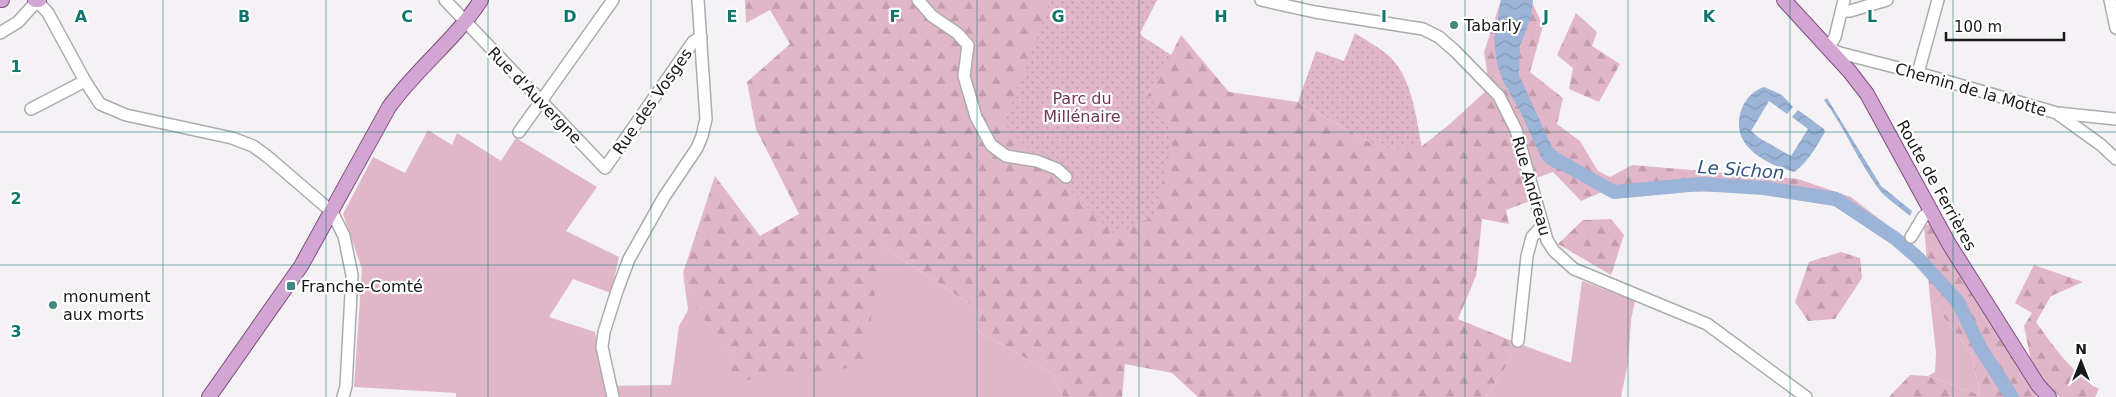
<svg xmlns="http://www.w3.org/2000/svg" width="2116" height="397" viewBox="0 0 2116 397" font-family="'DejaVu Sans',sans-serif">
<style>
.grass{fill:#e2b6c9}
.forest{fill:url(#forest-firs)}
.park{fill:url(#park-dots)}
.water{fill:url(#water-waves)}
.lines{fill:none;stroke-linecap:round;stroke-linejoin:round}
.river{stroke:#9bb4d7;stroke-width:14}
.minor-casing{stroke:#acabad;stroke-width:14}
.major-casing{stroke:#7f4d7f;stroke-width:16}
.minor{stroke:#fff;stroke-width:11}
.major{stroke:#d3a5d3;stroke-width:14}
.grid{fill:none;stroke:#0f766e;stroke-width:1;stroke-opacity:0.55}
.poi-dot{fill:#418882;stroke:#fff;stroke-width:2}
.labels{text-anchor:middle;stroke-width:4.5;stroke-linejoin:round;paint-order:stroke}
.poi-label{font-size:16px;fill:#1a1a1b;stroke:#fff;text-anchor:start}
.street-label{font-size:16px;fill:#1a1a1b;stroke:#fff}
.park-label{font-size:16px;fill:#703754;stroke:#fff}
.water-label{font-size:18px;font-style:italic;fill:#315282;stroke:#fff}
.grid-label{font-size:16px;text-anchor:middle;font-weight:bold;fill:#0f766e;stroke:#fff;stroke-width:4.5;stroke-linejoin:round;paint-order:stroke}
</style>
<defs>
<pattern id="forest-firs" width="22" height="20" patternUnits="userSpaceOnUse" patternTransform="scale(1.25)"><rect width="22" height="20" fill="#e2b6c9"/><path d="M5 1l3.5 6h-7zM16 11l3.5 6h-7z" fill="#c19cac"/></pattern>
<pattern id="park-dots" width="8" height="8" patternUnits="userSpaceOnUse" patternTransform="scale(1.25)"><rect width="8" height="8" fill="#e2b6c9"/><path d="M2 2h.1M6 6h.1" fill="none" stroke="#c19cac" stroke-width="1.8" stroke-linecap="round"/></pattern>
<pattern id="water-waves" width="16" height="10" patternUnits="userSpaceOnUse" patternTransform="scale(1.25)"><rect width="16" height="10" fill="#9bb4d7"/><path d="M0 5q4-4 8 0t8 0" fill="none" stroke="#859ab8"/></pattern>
</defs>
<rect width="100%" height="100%" fill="#f4f2f5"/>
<!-- grass -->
<g class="grass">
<path d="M428 130 452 145 457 133 501 161 516 138 597 187 566 231 619 257 611 293 573 279 549 317 595 332 604 386 671 385 679 326 688 310 683 273C695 304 708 329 730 354L882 246 982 312 976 330 1052 373 1063 397H456V393L354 387 362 269 343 214 373 157 405 173Z"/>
<path d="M1582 281 1635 301 1631 320 1628 363 1621 397H1486L1512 357V341L1571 363Z"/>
<path d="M1930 299 1972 354 1980 395 1928 376 1935 372 1936 353Z"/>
</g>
<!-- forest -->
<g class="forest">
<path d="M745 0H1157L1140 33 1143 37 1171 55 1181 35 1229 92 1298 102 1380 148 1422 146 1451 123 1487 90 1507 122 1530 201 1506 210 1509 224 1482 219 1476 276 1458 319 1512 341V357L1486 397H1198L1172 373 1125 364 1122 397H1063L1052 373 976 330 982 312 882 246 864 366 731 382 730 354 718 341 697 308 683 273 715 176 760 236 799 214 756 129 747 82 790 44 770 10 746 23Z"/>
<path d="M1501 0H1531L1543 26 1530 72 1563 98 1557 124 1580 141 1598 171 1610 177 1632 165 1798 179 1851 197 1903 237 1898 247 1834 206 1748 192 1604 191 1581 201 1553 172 1536 178 1512 110 1488 78 1484 52Z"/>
<path d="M1576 13 1597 32 1592 46 1620 64 1599 102 1569 89 1573 68 1557 55Z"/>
<path d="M1611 219 1624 235 1611 275 1558 244 1583 220Z"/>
<path d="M1929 224 2037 397H1889L1910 375 1928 376 1980 395 1972 354 1930 299 1924 226Z"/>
<path d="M1841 252 1860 258 1862 278 1835 319 1808 321 1795 302 1809 262Z"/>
<path d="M2034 265 2083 282 2051 296 2036 322C2054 347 2072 373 2099 389L2095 397H2060L2038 376 2032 366 2024 326 2032 313 2015 303Z"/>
</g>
<!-- park -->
<g class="park">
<path d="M1051 0H1157L1140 33 1143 37 1171 55 1148 95 1174 138 1154 216 1115 235 1004 124Z"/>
<path d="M1355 33C1367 41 1383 49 1393 60 1413 83 1416 118 1422 147L1380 148 1298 102 1316 51 1344 61Z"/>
</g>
<!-- water -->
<g class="water">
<path d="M1501 0H1533L1531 17 1520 46 1519 75 1552 147 1567 161 1559 171 1547 164 1542 159 1520 111 1503 81 1497 64 1494 39Z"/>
<path d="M1764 87 1782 95 1793 107 1787 114 1769 101 1751 131 1759 138 1791 156 1808 129 1792 117 1798 110 1824 129 1825 132C1817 145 1808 163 1794 172 1764 163 1728 145 1742 108 1747 97 1753 91 1764 87Z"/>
<path d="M1827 98 1881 186 1912 211 1910 216C1900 207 1886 199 1878 188 1858 161 1844 126 1824 100Z"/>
</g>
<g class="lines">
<!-- river -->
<path class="river" d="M1550 156 1614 192 1700 184 1764 188 1836 199 1896 239 1918 258 1958 302 1981 349 2012 397"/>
<defs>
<g id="minor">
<path d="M445 0 605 168 693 42 701 37"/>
<path d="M918 0 932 16 957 33 968 45 964 76 976 117 991 145 1006 156 1037 161 1057 169 1066 177"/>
<path d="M1261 0 1315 12 1423 29 1439 37 1455 51 1499 96 1516 130 1547 240 1554 251 1574 269 1707 324 1806 397"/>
<path d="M1844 0 1835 37 1828 48 1840 53 1918 73 2057 113 2116 119"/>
<path d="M2110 0 2116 28"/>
<path d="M1842 11H1850L1887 0"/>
<path d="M0 33 18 22 37 1 48 13 85 81 100 104 126 115 232 138 253 146 268 157 332 212 344 236 352 275 346 386 343 397"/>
<path d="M1918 73 1938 0"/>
<path d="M31 109 85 81"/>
<path d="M2058 114 2101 145 2116 159"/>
<path d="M519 132 613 0"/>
<path d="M1911 237 1923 217 1930 211"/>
<path d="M1518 341 1527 256 1532 237 1542 226"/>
<path d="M613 397 602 347 604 332 617 291 629 259 664 197 697 148 702 136 706 119 698 0"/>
</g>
<g id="major">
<path d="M0 0H2"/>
<path d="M35 0H39"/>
<path d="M1784 0 1850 72 1867 94 1949 244 2038 385 2049 397"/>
<path d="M209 397 301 266 389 107C417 68 455 40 481 0"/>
</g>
</defs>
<!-- minor casing -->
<use href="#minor" class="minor-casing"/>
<!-- major casing -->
<use href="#major" class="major-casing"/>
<!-- minor -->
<use href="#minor" class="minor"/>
<!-- major -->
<use href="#major" class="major"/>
</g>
<!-- grid -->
<path class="grid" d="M163 0V397M326 0V397M488 0V397M651 0V397M814 0V397M977 0V397M1139 0V397M1302 0V397M1465 0V397M1628 0V397M1790 0V397M1953 0V397M0 132H2116M0 265H2116"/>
<!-- markers -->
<g class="poi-dot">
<circle cx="1454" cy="25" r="5"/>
<rect x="286" y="281" width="10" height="10" rx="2.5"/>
<circle cx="53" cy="305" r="5"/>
</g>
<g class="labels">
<!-- poi labels -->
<g class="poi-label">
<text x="1464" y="31">Tabarly</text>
<text x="301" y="292">Franche-Comté</text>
<text x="63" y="302">monument<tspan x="63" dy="18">aux morts</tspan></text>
</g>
<!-- street labels -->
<g class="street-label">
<text transform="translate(1971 89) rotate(16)" y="6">Chemin de la Motte</text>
<text transform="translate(535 95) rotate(46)" y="6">Rue d'Auvergne</text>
<text transform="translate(652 101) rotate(-55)" y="6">Rue des Vosges</text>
<text transform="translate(1937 185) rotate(61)" y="6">Route de Ferrières</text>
<text transform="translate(1532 186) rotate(74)" y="6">Rue Andreau</text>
</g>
<!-- park labels -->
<g class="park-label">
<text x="1082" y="104">Parc du<tspan x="1082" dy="18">Millénaire</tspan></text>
</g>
<!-- water labels -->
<g class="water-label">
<text transform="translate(1741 170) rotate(4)" y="6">Le Sichon</text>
</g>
</g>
<g class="grid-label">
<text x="81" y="22">A</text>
<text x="244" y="22">B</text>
<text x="407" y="22">C</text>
<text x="570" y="22">D</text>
<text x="732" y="22">E</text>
<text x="895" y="22">F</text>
<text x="1058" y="22">G</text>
<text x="1221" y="22">H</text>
<text x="1384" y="22">I</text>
<text x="1546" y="22">J</text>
<text x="1709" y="22">K</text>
<text x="1872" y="22">L</text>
<text x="16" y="72">1</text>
<text x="16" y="204">2</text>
<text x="16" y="337">3</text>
</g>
<!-- north arrow -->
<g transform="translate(2081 362)" stroke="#ffffff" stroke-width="4" paint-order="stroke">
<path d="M0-4L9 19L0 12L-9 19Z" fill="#1a1a1b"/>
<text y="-8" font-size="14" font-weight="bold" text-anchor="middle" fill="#1a1a1b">N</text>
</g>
<!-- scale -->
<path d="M1946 32v8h118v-8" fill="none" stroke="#1a1a1b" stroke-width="2.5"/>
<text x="1954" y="32" font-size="15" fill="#1a1a1b" stroke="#ffffff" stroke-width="4" paint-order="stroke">100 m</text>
</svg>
